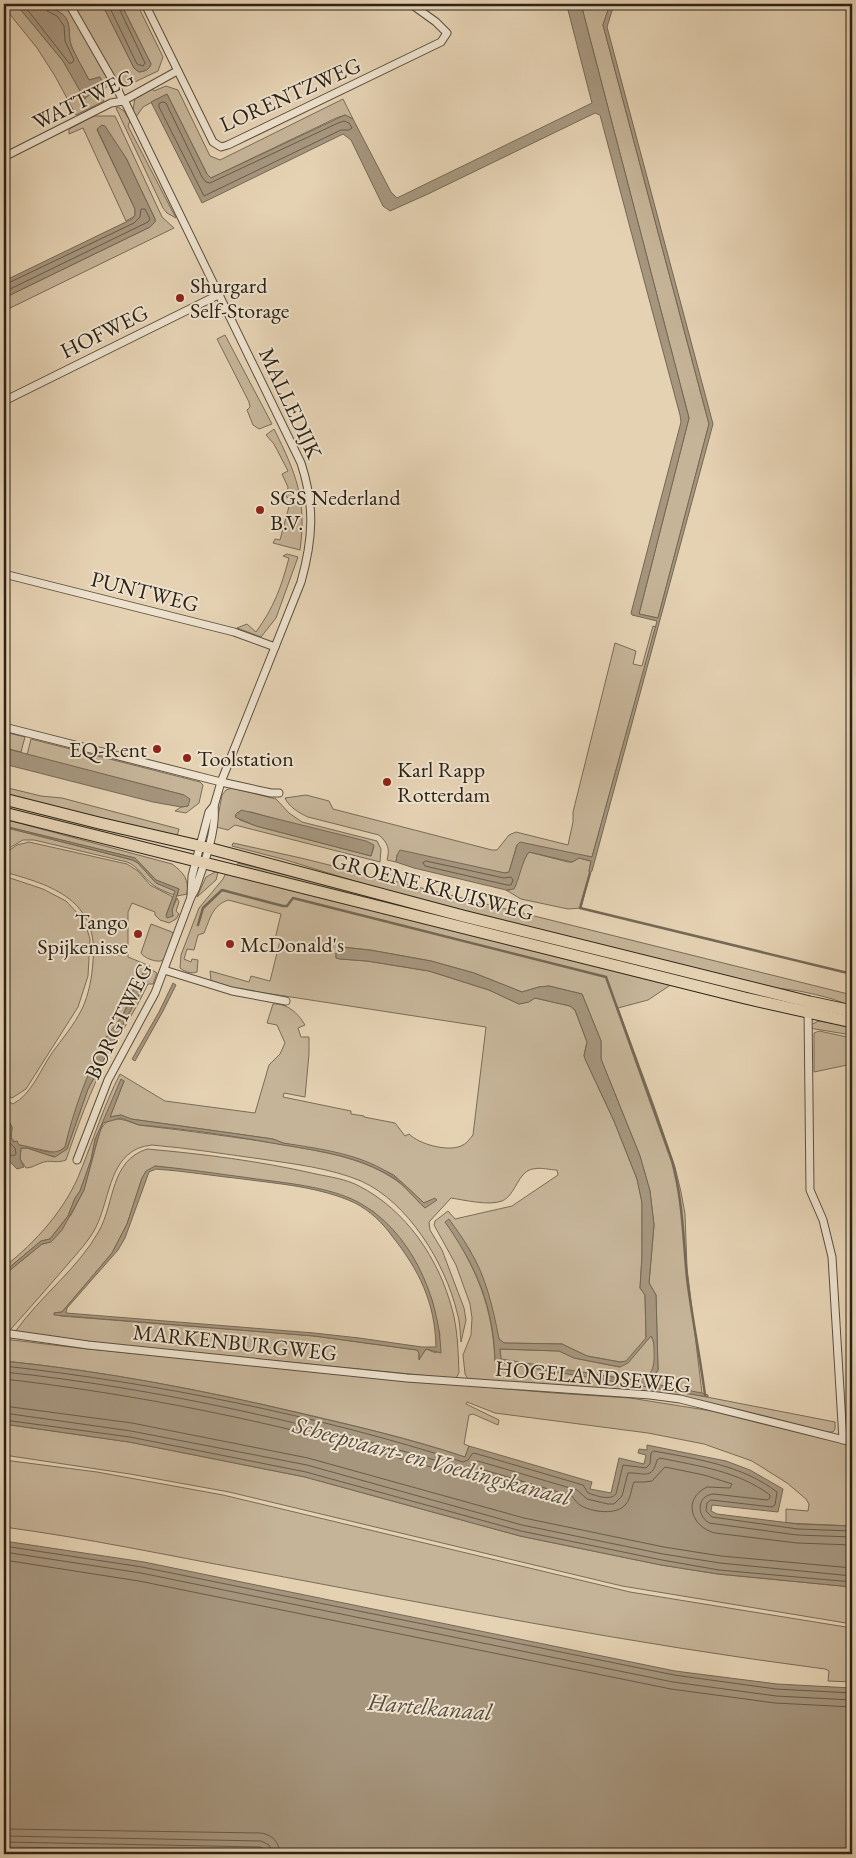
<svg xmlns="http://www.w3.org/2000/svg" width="856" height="1858" viewBox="0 0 856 1858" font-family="'EB Garamond',serif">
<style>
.green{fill:#c6b498;stroke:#796c58;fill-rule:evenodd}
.water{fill:#a6967e;stroke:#756855;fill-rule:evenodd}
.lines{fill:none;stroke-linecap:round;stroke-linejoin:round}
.shore{stroke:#695c4a;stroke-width:1}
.stream{stroke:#756855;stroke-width:2.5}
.street-casing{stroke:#5a4f3e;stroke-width:9}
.primary-casing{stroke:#2c2317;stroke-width:13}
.street{stroke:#eee2ce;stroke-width:7}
.primary{stroke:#e5d2b3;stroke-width:11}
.poi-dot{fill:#8f2418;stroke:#eee2ce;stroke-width:2}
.labels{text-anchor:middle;stroke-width:4;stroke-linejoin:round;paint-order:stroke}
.street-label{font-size:22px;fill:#2c2317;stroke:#eee2ce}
.poi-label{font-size:22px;fill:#2c2317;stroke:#eee2ce;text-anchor:start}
.water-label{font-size:24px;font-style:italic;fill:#574b3b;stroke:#eee2ce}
</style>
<rect width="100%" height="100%" fill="#e5d2b3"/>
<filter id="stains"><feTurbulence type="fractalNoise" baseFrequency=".004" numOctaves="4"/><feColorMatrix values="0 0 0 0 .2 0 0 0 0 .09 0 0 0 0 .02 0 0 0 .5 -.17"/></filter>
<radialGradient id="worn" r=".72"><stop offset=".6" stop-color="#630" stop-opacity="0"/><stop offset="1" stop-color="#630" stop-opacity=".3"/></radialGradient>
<!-- green -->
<g class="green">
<path d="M4 4H16L63 61 85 99 100 77 89 80C83 69 76 57 71 45 68 35 71 27 66 18 61 11 53 10 47 4H66L109 82V85L102 91V95L104 101 76 115 55 76 37 48 4 7Z"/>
<path d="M72 4H102L134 68 139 72C145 71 149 70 151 64L121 4H137L163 57 158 71 120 89Z"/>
<path d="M581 4H610L603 25 709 424 658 618 639 614 689 418Z"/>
<path d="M166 86 178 90 210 156 220 160 343 99 353 119 345 115 336 118 211 178 207 174 167 94 143 107 136 117 133 111 135 97 152 88 154 91Z"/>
<path d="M118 107 124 111 130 121 128 126 176 218 167 213 163 208 116 108Z"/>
<path d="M94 116H115L162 217 174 228 4 311V298L150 227 155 222V219L126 158 102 125 97 130 135 209V216L126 221 83 128 69 134V129Z"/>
<path d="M225 335 272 424 259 429 253 425 247 410 250 407 249 402 217 339Z"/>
<path d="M274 429C296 473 307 500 300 550L273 543 275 539 280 540 291 499 286 497 288 487 282 474 288 471 274 444 266 435Z"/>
<path d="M287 554 298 557 276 618 261 637 237 628 247 624 256 632C274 607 281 588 289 558L283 556Z"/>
<path d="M653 626 656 627 592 857 517 845 509 872 505 873 397 855 396 862 387 860C390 849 388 843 379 835L308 817C299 813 289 807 285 798L306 795 329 801 333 809 492 850H497L509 835 516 832 568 845 573 822V812L615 643 636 651 633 664 642 666Z"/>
<path d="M4 732 25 737 21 752 4 748Z"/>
<path d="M31 739 200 782 203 785 199 803 186 813 175 811 181 807 188 806 184 795 27 755Z"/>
<path d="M4 787 41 796 62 798 179 829 177 836 4 796Z"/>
<path d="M232 788 276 799 289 813 302 822 377 841 381 849 380 862 235 825 228 830 216 827 222 795 226 790ZM238 812H251L374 847 371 856 256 826 240 820 235 815Z"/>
<path d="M4 819 172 864C184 873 189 879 187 894L177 896 179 889 156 880 135 858 4 826Z"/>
<path d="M4 827 132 860 138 863 156 883 176 891 174 895C166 892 158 889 152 884 142 876 139 867 127 862L34 840H23L4 851Z"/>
<path d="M29 842 127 864 138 871 150 885 173 897 166 915 173 916 172 910 177 898 179 902 176 911 179 914 176 919 169 923 160 920 155 915V912L132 903 128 912V957L150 966 148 970 142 974 135 985 123 1015 104 1040 78 1103 65 1147 57 1153 19 1145 11 1138 12 1127 4 1113V1099L13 1104C32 1094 40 1070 52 1053 62 1039 74 1025 82 1009 89 994 92 977 93 961 99 901 53 885 4 872V854L17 845Z"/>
<path d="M233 843 301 858 852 995V1006C848 1005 845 1003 841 1002 822 995 790 988 770 988L403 896 286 860 232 846Z"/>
<path d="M529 852 568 862H572L579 858 591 861 589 871 590 873 581 908 568 909 521 899 506 890H510C514 882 524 857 529 852Z"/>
<path d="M238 863 790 1001 793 1004 237 867Z"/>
<path d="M215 872H218L216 880 197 897 206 877Z"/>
<path d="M226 873 672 984 648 1000 618 1008 654 1106 675 1167 681 1192 685 1214 687 1268 702 1393 701 1394 649 1383 658 1370 656 1295 649 1283 654 1225 650 1191 640 1156 601 1059V1041L582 994 549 986 539 987 522 992 474 973 431 961 370 950 341 947 336 953V958L340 959 367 961 429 971 489 990 519 1004 528 1002 535 998 570 1006 575 1010 587 1042 584 1055 586 1061 614 1121 637 1179 642 1202V1256L640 1288 645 1295 646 1338 626 1362H620L587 1356 562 1344 504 1343 499 1339 470 1250 446 1222C476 1267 493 1307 495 1362L681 1392 835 1422V1429L833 1432H828L701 1401 469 1381 465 1374 463 1355 471 1335 472 1318 470 1304 456 1265 434 1225 435 1221 448 1211 455 1219 512 1206 558 1175 557 1170C550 1170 541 1167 533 1169 518 1171 516 1195 502 1201 489 1206 464 1200 451 1198L429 1222 430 1230 442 1250 464 1308 466 1320 461 1342C460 1332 460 1321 457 1312 445 1263 408 1202 361 1181 330 1168 294 1164 261 1159 224 1154 188 1148 152 1145 109 1149 111 1197 96 1227 89 1241 78 1252 68 1264 49 1286 30 1308 10 1330L4 1331V1275L42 1244 47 1243 71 1215 84 1190 100 1131C109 1112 124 1120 139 1125 188 1131 237 1137 286 1145 323 1152 359 1157 391 1177 405 1185 414 1198 425 1208L431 1200 424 1203 394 1175 369 1163 353 1157 283 1143 273 1139 131 1119 121 1115 110 1117 124 1081 95 1139 91 1160 80 1191 75 1198 68 1216 50 1239 41 1241 4 1272V1267C36 1242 66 1209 81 1170 94 1138 104 1105 120 1074L165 1101 255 1113 269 1065 280 1054 285 1043 277 1025 267 1023 273 1004C287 1003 298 1013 305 1025L298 1028 301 1037H309V1054L305 1097 284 1093 283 1097 351 1111V1114L364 1116V1117L395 1123 405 1136 409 1134C419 1144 447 1152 461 1146 466 1144 469 1140 473 1135L486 1027 265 993 228 987 211 981 210 971 249 982 251 976 270 981 280 941 275 939 281 914 228 900C212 906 210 919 204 933L198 935 194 950 187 949 184 959 191 962 192 959 198 960 197 972C190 974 186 972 180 968L181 955 199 908 223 879Z"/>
<path d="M4 876 43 889 66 901 80 916 86 926 90 939 88 976 78 1007 26 1089 12 1098 4 1094Z"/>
<path d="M151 924 172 932 173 934 165 958 161 961C155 962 144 958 141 953Z"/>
<path d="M152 970 157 973 153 984H148C136 1010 120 1033 107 1059 90 1091 78 1125 66 1160 56 1164 50 1159 41 1163 35 1165 32 1168 26 1168L20 1159 21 1148H27L54 1157 67 1149 88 1089 141 991 150 972Z"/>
<path d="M819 1021 852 1026V1035L809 1028 810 1025Z"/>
<path d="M819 1031 852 1038V1064L814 1072V1033Z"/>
<path d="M147 1149C203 1154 260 1161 316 1174 330 1177 346 1179 359 1186 406 1210 439 1259 452 1309 458 1330 458 1352 459 1373L456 1378H450L116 1345 15 1332C40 1296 78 1269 99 1231 115 1202 110 1161 147 1149ZM155 1166 297 1185 349 1198 374 1212 411 1255 421 1273 432 1300 440 1335 436 1353 426 1349 419 1359V1353L417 1350 314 1336 61 1316 54 1313 62 1312 112 1253 127 1224 142 1178Z"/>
<path d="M651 1336C656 1344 658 1364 652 1372 649 1375 645 1377 642 1380H631L501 1360 500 1349 559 1351 574 1358 620 1367Z"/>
<path d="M4 1339 70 1347 356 1376 554 1393 630 1398 712 1411 852 1445V1526L786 1523V1509L808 1511 809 1504 806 1499 787 1483 752 1461 704 1444 648 1433 495 1413 467 1402 466 1404 499 1420 498 1425 473 1414 469 1415 464 1444 469 1446 465 1457C412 1439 355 1426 300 1413 202 1390 103 1371 4 1361Z"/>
<path d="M4 1424 129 1442 305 1477 520 1536 661 1565 718 1574 852 1587V1624L622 1586 229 1492 130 1474 4 1455Z"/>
<path d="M4 1460 97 1472 223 1495 630 1592 852 1628V1682L828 1681 829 1671 825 1669C631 1644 439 1606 247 1570 166 1555 86 1538 4 1527Z"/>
</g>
<!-- water -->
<g class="water">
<path d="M16 4H47C53 10 61 11 66 18 71 27 68 35 71 45 76 57 83 68 89 80L100 77 104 85 103 89 84 98 63 61Z"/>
<path d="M102 4H121L151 64C149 70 145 71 139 72L134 68Z"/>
<path d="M560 4H581L689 418 639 614 658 618 709 424 603 25 610 4H614L607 27 713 424 592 871 590 873 589 871 591 861 579 858 572 862 529 852C523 858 519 880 514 889L506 890 414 868 396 862 397 855 400 850 505 873 509 872 517 845 520 842 592 857 657 621 632 615 631 613 681 422 680 415 600 115 595 113 428 194 390 211 383 206 351 140 343 134 202 203 151 102 167 94 207 174 211 178 345 115 353 119 391 192 397 198 592 103 568 10Z"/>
<path d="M102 125 105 126 126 158 155 219V222L150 227 4 298V281L132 219 135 215V209L97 129Z"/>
<path d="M4 748 184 795 190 799 188 806 181 807 153 802 4 764Z"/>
<path d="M241 810 366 841 374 845 371 856 256 826 235 817Z"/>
<path d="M4 826 135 858 156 880 179 889 172 910 173 916 167 918 166 916 175 891 156 883 138 863 133 860 4 827Z"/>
<path d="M341 947 370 950 431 961 474 973 522 992 539 987 549 986 582 994 601 1041V1059L640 1156 650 1191 654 1225 649 1283 656 1295 658 1370 649 1383 702 1393 708 1395V1397L495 1362C494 1307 476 1266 445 1222L449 1219C456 1229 463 1238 469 1249 486 1276 493 1308 499 1339L504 1343 562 1344 587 1356 620 1362 626 1361 646 1338 645 1295 640 1288 642 1256V1203L637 1179 614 1121 586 1061 584 1056 587 1042 575 1010 570 1006 535 998 529 1002 519 1004 489 990 429 971 367 961 340 959 336 958V953ZM651 1336C654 1341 654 1345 654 1351 655 1370 651 1380 631 1380L501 1359 500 1349 559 1351 574 1358 620 1367 628 1363Z"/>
<path d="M148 970 150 972 141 991 88 1089 67 1149 55 1157 27 1148H21L20 1159 24 1167 17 1169 4 1156V1113L12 1127 11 1138 13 1142 17 1141 19 1145C33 1146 53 1159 65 1147 72 1115 88 1070 104 1041 109 1031 119 1023 124 1013 132 999 134 978 148 970Z"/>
<path d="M173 983 176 985 163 1011 135 1061 132 1059 159 1012Z"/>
<path d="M121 1079 124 1081 110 1117 121 1115 131 1119 273 1139 283 1143C321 1149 363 1154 395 1177 406 1185 414 1194 424 1203L435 1198 437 1200 425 1208C414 1198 405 1185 392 1177 358 1156 320 1151 283 1145 235 1136 187 1129 139 1125L121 1118 103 1123 97 1141 84 1190 62 1230 51 1242 42 1244 4 1275V1272L41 1241 50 1239 68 1216 75 1198 80 1191 91 1160 95 1140Z"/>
<path d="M155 1166C187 1169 219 1174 250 1178 284 1183 327 1186 358 1202 410 1230 439 1295 441 1353L426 1349 419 1360V1353L417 1350 314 1336 54 1315V1313L62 1312 112 1253 127 1224 142 1178 146 1171ZM156 1169C185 1171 214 1176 243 1179 280 1184 321 1187 355 1203 370 1211 382 1222 392 1236 419 1270 435 1302 436 1347H422L359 1338 314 1333 66 1313 67 1308 118 1250 125 1238 149 1172Z"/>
<path d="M4 1361C103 1371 202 1390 299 1413 355 1426 411 1439 465 1457L469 1446 592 1482 590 1489 611 1493 619 1458 644 1464 646 1455 638 1453 639 1449 647 1450V1445L726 1461 750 1470 783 1489 778 1512 712 1505 711 1511 717 1514 798 1524 852 1526V1587L718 1574 661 1565 520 1536 305 1477 129 1442 4 1424Z"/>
<path d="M4 1541 144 1562 675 1671 777 1684 852 1688V1854H470L4 1847Z"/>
</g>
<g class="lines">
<!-- shore -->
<g class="shore">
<path d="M23 4 69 63H72L74 60 65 41 64 26 57 16 47 11 44 4"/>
<path d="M108 4 137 64 143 66 145 63 117 4"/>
<path d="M163 102 166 103 202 177 206 182 210 183 338 123 344 121 349 123 352 128 349 130H341L204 196 159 107V104Z"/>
<path d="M4 285 134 223 140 217 141 209H145L150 219 148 222 4 292"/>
<path d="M426 861 504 878 511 877 513 880 511 885H507L425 866 423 863Z"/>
<path d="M4 1122 7 1128V1140L15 1148 16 1154 13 1156 4 1152"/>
<path d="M4 1366C156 1383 317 1415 463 1462L468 1460 472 1454 474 1453 583 1485 588 1493C597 1496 610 1501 616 1494L623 1465 646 1468 650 1464 651 1453 654 1451C696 1459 742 1465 777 1492L775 1505 772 1507 711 1500 707 1503 706 1511 712 1517 798 1529 852 1531"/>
<path d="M4 1372C159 1388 313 1424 462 1468L469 1467 478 1461 577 1490 587 1499 608 1504H614L622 1496 628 1473C643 1472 652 1481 657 1460L660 1458C698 1466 738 1471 770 1495V1498L767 1500 714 1494C697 1495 696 1515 709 1523L797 1535 852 1537"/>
<path d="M4 1379C118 1392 233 1414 344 1443 383 1453 422 1465 461 1475H471L481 1469 572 1496C574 1499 577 1503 580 1505 591 1512 617 1516 626 1504 631 1498 631 1489 634 1482H644L652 1481 665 1467 704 1475 732 1484 730 1488 707 1487C682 1499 691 1527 715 1533L797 1543 852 1545"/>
<path d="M4 1406 132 1423 308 1458 524 1518 664 1547 721 1556 852 1568"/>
<path d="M4 1413 131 1431 307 1465 522 1525 663 1554 720 1563 852 1576"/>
<path d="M4 1420 130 1437 306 1472 521 1531 662 1560 719 1570 852 1582"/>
<path d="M4 1546 142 1567 674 1675 776 1689 852 1693"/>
<path d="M4 1552 141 1573 673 1682 776 1696 852 1700"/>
<path d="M4 1560 139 1581 671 1689 775 1703 852 1707"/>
<path d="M4 1829 261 1833C273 1835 279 1842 280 1854"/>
<path d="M4 1836 261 1841 269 1845 273 1854"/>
<path d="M4 1842 260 1847 265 1849 266 1854"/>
</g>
<!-- stream -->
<g class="stream">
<path d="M590 873 580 908 852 974"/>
<path d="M198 925 203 908 222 890 283 906H287L293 898 606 977 672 1161C683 1201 683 1238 687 1278 692 1318 700 1356 705 1395"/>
</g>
<defs>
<g id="street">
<path d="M69 4 116 86 123 101 126 104 301 463C315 506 313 539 301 582L221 782 214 806 209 812 192 876 191 897"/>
<path d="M145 4 213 142 221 147 228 145 441 42 447 33 436 22 411 4"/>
<path d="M4 157 111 103 123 101 177 71"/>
<path d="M4 401 220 294"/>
<path d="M4 574 234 632 275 647"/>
<path d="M4 727 221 782 271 793H279"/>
<path d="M164 970 232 991 286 1001"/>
<path d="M808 1009 810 1190 823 1220 832 1257 843 1440"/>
<path d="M77 1160 108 1080 155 993 191 897 195 890C203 867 217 831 214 806"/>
<path d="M4 1333 88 1345 407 1378 650 1395 680 1399 852 1442"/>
</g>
<g id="primary">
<path d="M4 799 99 823 208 848 463 916 810 1002 852 1011"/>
<path d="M4 813 745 998 852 1022"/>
</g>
</defs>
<!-- street casing -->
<use href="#street" class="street-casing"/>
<!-- primary casing -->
<use href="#primary" class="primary-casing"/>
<!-- street -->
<use href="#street" class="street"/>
<!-- primary -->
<use href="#primary" class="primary"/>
</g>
<!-- markers -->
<g class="poi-dot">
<circle cx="180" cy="298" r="5"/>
<circle cx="260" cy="510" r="5"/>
<circle cx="157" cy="749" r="5"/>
<circle cx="187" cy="758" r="5"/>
<circle cx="387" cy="782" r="5"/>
<circle cx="138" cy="934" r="5"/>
<circle cx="230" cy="944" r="5"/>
</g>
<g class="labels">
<!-- street labels -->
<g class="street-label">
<text transform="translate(290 94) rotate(-24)" y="8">LORENTZWEG</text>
<text transform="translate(83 99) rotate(-26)" y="8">WATTWEG</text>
<text transform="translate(104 331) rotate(-26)" y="8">HOFWEG</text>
<text transform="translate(291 403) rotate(65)" y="8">MALLEDIJK</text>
<text transform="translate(145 591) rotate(14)" y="8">PUNTWEG</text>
<text transform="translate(433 886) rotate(15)" y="8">GROENE KRUISWEG</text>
<text transform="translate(118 1021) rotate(-64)" y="8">BORGTWEG</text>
<text transform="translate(235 1342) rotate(6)" y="8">MARKENBURGWEG</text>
<text transform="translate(593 1376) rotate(5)" y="8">HOGELANDSEWEG</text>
</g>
<!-- poi labels -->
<g class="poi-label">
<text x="190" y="293">Shurgard<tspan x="190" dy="25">Self-Storage</tspan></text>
<text x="270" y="505">SGS Nederland<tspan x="270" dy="25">B.V.</tspan></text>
<text x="147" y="757" text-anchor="end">EQ-Rent</text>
<text x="197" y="766">Toolstation</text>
<text x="397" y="777">Karl Rapp<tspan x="397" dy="25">Rotterdam</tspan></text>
<text x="128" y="929" text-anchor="end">Tango<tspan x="128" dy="25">Spijkenisse</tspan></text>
<text x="240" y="952">McDonald's</text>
</g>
<!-- water labels -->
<g class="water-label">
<text transform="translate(432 1461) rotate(15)" y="8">Scheepvaart- en Voedingskanaal</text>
<text transform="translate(430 1707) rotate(5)" y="8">Hartelkanaal</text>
</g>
</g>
<!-- margin -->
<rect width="856" height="1858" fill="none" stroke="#e5d2b3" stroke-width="20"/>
<rect x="5" y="5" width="846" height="1848" fill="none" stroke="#2c2317" stroke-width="2.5"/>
<rect x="10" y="10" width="836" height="1838" fill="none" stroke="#2c2317"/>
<rect width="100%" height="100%" filter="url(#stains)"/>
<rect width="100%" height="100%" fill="url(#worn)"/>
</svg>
